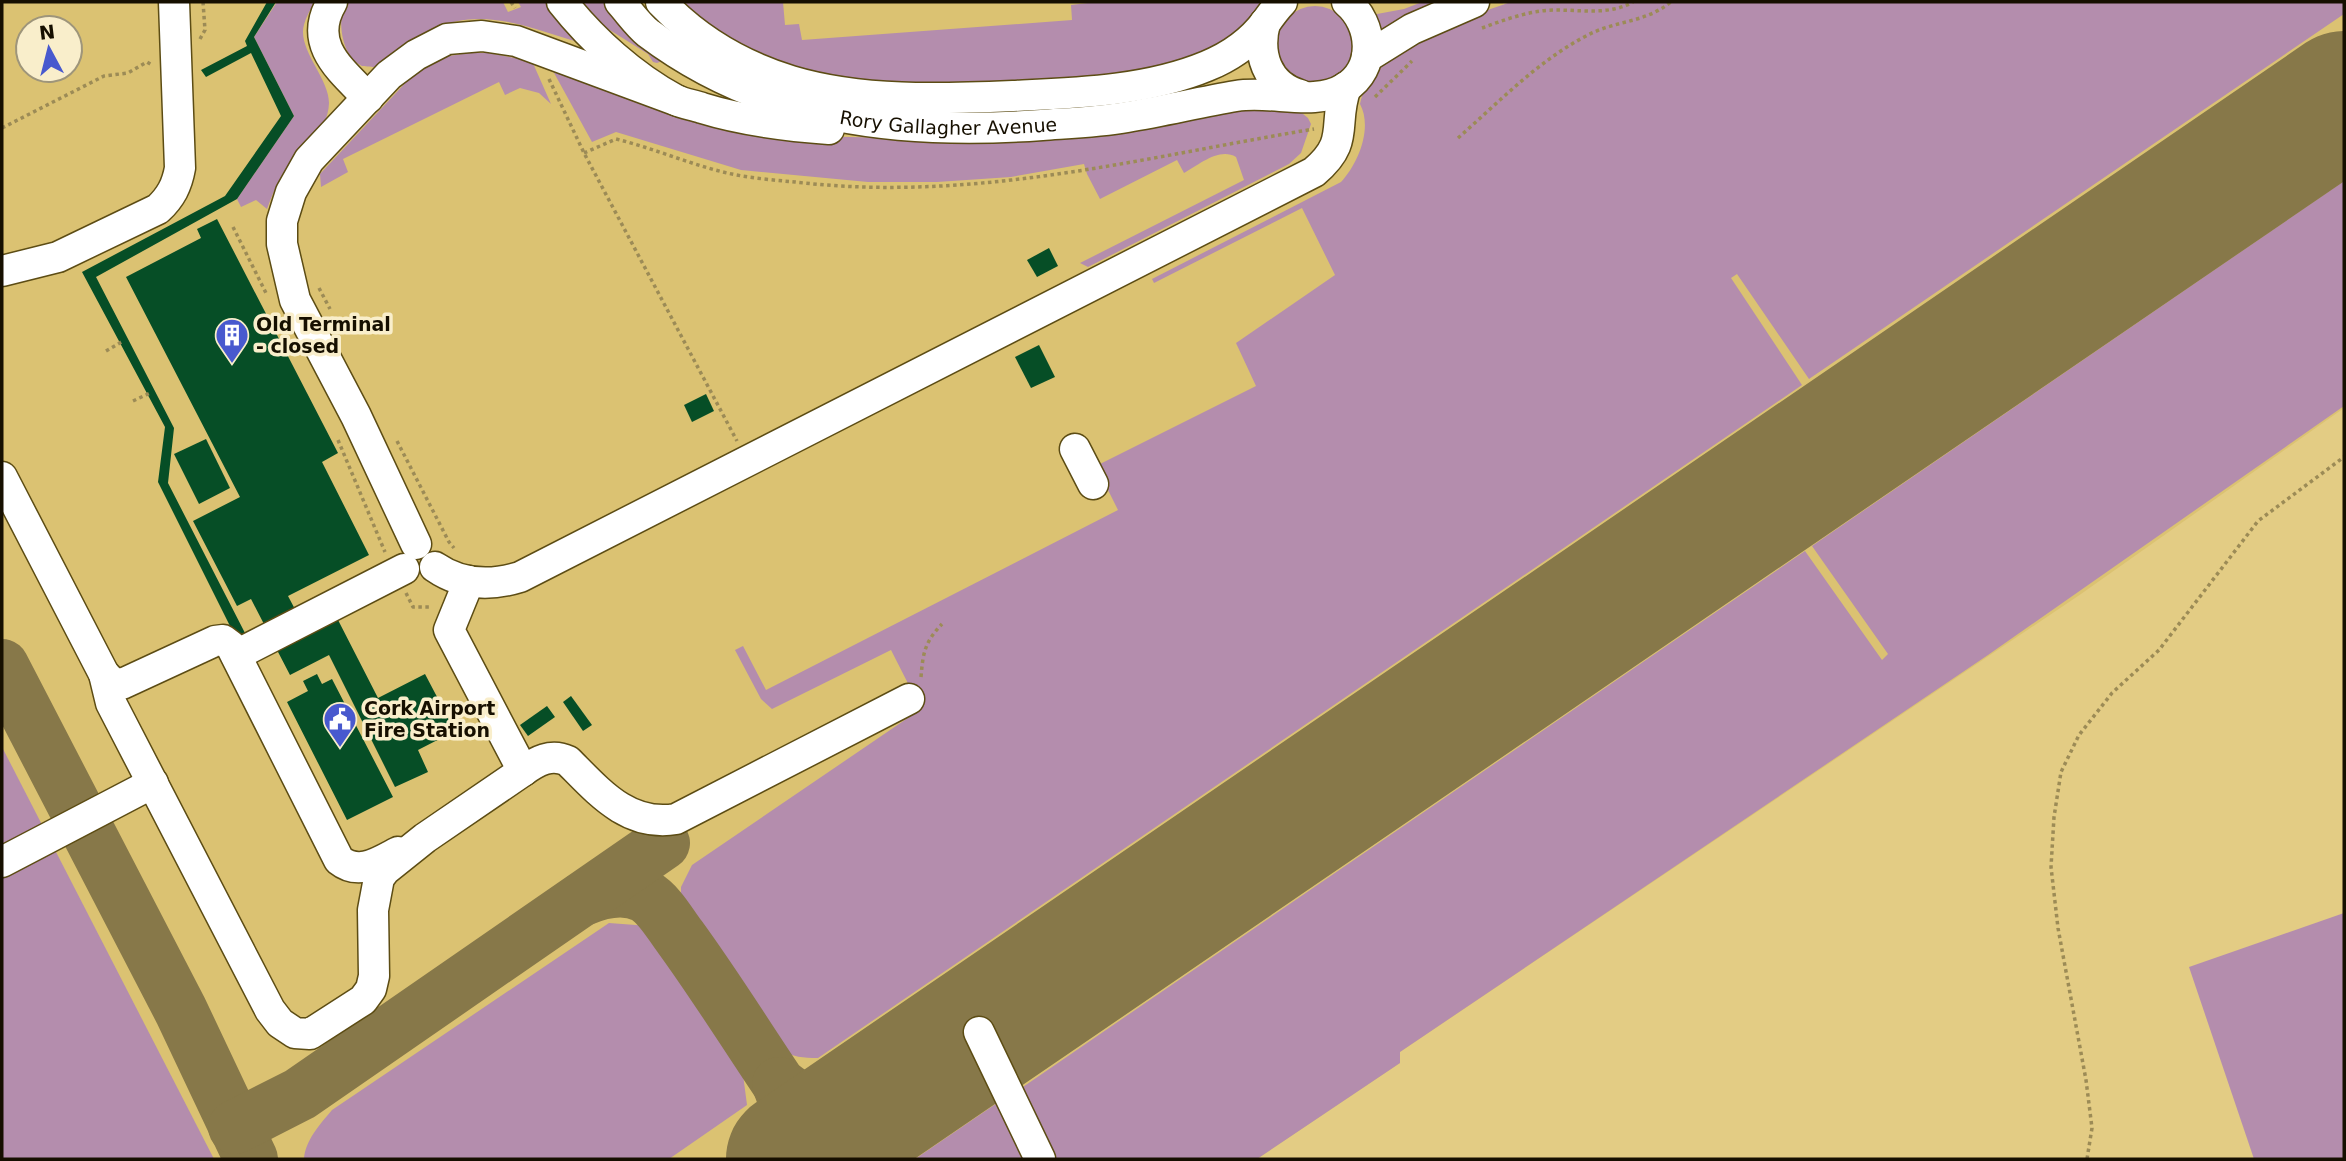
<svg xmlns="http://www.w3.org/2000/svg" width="2346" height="1161" viewBox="0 0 2346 1161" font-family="'DejaVu Sans',sans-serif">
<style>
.built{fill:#dbc272;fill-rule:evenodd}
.green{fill:#b48dad}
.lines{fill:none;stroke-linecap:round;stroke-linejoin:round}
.taxiway{stroke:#877849;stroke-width:54}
.runway{stroke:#877849;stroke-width:136}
.building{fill:#064e26}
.minor-casing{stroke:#5c4c14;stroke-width:33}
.path{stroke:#9c8b56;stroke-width:3.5;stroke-dasharray:3.5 3.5;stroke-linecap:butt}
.minor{stroke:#fff;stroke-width:30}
.labels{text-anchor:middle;stroke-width:7;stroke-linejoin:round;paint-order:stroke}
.street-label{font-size:19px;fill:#160f00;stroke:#f9eecb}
.poi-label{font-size:19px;font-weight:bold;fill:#160f00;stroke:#f9eecb;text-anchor:start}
</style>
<rect width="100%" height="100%" fill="#e3cc84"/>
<!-- built -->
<path class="built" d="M2 2H1502L1573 141 2344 2V408L2081 594 1400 1052V1063L1257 1159H2ZM28 28H70V70H28Z"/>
<!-- green -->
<g class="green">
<path d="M277 2H315C310 10 303 22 303 32 303 55 329 80 329 103 328 133 301 148 286 170 277 182 272 196 267 209L256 200 241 207 237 199 294 116 254 37Z"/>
<path d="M345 2H503L508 12 521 7 518 2H546L585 44C534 30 486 5 433 29 412 39 394 56 374 67 372 67 363 66 362 66 341 57 337 19 345 2Z"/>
<path d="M579 2H605L662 61 657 63 653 62 648 54 605 27Z"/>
<path d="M678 2H783L785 25 799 24 802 40 1072 20 1071 5 1096 2H1260L1251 22 1230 37 1195 57 1129 75 944 87 842 79 779 65 720 35Z"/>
<path d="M1422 2H1441L1384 32 1379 28 1375 17 1377 14 1404 9Z"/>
<path d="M1511 2H2344V14L1809 379 1737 274 1731 278 1802 385 818 1058C803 1058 793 1057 780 1050L681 906V887L692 865 921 709 891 650 772 709 761 699 735 650 743 646 766 690 1118 510 1096 466 1256 386 1236 343 1335 275 1302 208 1154 283 1152 279 1341 182C1358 164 1373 128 1360 104 1372 49 1463 18 1511 2Z"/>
<circle cx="1315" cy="44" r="38"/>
<path d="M468 53H488L532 61 551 104 539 93 520 88 505 95 499 82 343 159 348 172 321 187 320 174 409 79 426 65 449 56Z"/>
<path d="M553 71 652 99 807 136 982 140 1239 109H1297L1308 118 1311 124 1301 153 1289 164 1088 267 1080 263 1244 180 1236 157C1219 147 1199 165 1184 173L1177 160 1100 199 1087 174 1084 164 1011 177 937 182H868L741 170 616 132 592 142Z"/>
<path d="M2344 181V406L1988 655 1400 1052V1063L1257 1159H1046L1014 1093 1805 551 1882 660 1888 654 1812 546Z"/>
<path d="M2 747 214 1159H2Z"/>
<path d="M2344 913V1159H2254L2189 967Z"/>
<path d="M609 923 649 926 742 1067 747 1105 669 1159H304C305 1141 320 1124 332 1110Z"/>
<path d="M1003 1099 1034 1159H915Z"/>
</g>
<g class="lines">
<!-- taxiway -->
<g class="taxiway">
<path d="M2 666 181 1011 251 1159"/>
<path d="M583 899C602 891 625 886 645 896 660 905 670 924 680 937 715 985 746 1035 779 1084 817 1115 839 1115 884 1098"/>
<path d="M235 1127 300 1094 663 843"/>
<path d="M778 1159C790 1132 790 1111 779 1084"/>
</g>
<!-- runway -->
<path class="runway" d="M794 1159 2344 99"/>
</g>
<!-- building -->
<g class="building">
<path d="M267 2H276L254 37 294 116 237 199 96 277 174 428 168 483 245 633 236 638 158 482 165 427 82 272 225 196 281 116 251 53 206 77 201 70 247 46 245 41Z"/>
<path d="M217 219 338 453 322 462 369 555 288 596 297 613 266 628 251 599 237 606 193 521 240 497 126 277 201 238 197 229Z"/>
<path d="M1049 248 1058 266 1037 277 1027 260Z"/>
<path d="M1039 345 1055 377 1031 388 1015 357Z"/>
<path d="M706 394 714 411 692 422 684 405Z"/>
<path d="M206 439 230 488 199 504 174 454Z"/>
<path d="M337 618 378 698 425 674 455 731 418 750 428 772 395 787 329 655 290 675 277 650Z"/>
<path d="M317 674 322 684 332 679 393 797 347 820 287 702 308 691 303 681Z"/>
<path d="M571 696 592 725 583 731 563 702Z"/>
<path d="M547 706 555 717 528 736 520 725Z"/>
</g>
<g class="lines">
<defs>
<g id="minor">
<path d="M332 2C307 44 340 69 368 98"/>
<path d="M562 2C592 40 633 77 676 100 684 104 694 105 702 108 744 121 786 126 829 129"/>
<path id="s1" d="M620 2C629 12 638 25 648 33 765 121 901 135 1042 125 1070 123 1099 122 1127 117 1164 111 1200 102 1236 96 1273 90 1314 107 1345 88 1377 68 1373 24 1347 2"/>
<path d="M661 2C696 39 742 66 791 81 861 102 941 99 1013 96 1077 93 1147 91 1207 66 1229 57 1251 42 1266 22 1271 15 1276 8 1282 2"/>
<path d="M1265 23C1257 53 1266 85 1300 95"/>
<path d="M1367 57 1412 29 1474 2"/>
<path d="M2 271 58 257 158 209C171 197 177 185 180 168L174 2"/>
<path d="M1075 449 1093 484"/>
<path d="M2 477 104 674 111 703 270 1010 280 1023 295 1033 310 1034 363 1000 371 989 374 976 373 910 379 878 385 870 425 838 523 771 449 630 469 581"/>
<path d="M416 544 356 416 295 300 282 244V221L291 192 309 160 389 75 416 55 447 39 482 36 516 41 678 101"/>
<path d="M435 567C461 585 491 586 520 577L1314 172C1351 141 1332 125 1346 87"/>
<path d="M236 655 404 569"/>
<path d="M104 674 112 682 122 684 215 641 223 640 231 646 339 860C359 876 379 862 398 852"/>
<path d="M523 771C537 761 551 753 568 761 599 792 628 827 676 819L909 699"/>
<path d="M2 862 153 783"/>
<path d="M979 1032 1040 1159"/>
</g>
</defs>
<!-- minor casing -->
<use href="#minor" class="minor-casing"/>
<!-- path -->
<g class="path">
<path d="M511 2 515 8"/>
<path d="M1482 28C1501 21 1520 14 1541 11 1572 7 1604 18 1633 2"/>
<path d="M200 39 205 30 203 2"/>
<path d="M549 79 584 153 737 441"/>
<path d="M1375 97 1412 61"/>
<path d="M2 128 104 76 128 73 147 62 152 65"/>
<path d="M1458 138C1499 102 1538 61 1586 36 1615 20 1643 24 1671 2"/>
<path d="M584 153 616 139C653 148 689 164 727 173 749 178 773 180 795 182 974 203 1139 158 1314 129"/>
<path d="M233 227 267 295"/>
<path d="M319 288 330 309"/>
<path d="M106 351 123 341"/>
<path d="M133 401 150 393"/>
<path d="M338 440 385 552"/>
<path d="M397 441 449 542 454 548"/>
<path d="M406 593 413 607H432"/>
<path d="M921 677C923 652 925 642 942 624"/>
<path d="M2087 1159 2092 1128 2086 1080 2058 928 2051 867 2054 817 2061 772 2079 735 2112 693 2159 650 2258 521 2344 457"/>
</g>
<!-- minor -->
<use href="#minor" class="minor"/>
</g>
<!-- icons -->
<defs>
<symbol id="building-pin" viewBox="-11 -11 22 30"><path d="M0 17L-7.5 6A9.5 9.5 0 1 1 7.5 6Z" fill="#4859ce" stroke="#f9eecb"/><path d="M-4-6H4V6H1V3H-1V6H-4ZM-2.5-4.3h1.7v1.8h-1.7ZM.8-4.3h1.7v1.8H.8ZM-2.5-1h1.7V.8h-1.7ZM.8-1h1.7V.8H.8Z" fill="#fff"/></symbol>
<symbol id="civic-pin" viewBox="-11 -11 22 30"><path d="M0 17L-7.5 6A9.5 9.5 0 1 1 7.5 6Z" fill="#4859ce" stroke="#f9eecb"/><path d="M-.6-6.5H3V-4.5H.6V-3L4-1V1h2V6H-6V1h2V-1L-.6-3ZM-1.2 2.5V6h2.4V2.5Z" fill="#fff"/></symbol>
</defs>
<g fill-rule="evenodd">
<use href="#building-pin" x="213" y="316" width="38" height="52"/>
<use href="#civic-pin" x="321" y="700" width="38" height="52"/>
</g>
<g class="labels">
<!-- street labels -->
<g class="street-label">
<text dy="7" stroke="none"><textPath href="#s1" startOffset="362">Rory Gallagher Avenue</textPath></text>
</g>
<!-- poi labels -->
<g class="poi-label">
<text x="256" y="331">Old Terminal<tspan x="256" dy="22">- closed</tspan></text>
<text x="364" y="715">Cork Airport<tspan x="364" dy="22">Fire Station</tspan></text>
</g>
</g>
<!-- border -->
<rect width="2346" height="1161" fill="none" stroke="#160f00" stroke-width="7"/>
<!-- north arrow -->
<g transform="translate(49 49) rotate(353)"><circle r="33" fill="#f9eecb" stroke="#9e957a" stroke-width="2"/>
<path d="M0-5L12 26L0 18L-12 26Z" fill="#4859ce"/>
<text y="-10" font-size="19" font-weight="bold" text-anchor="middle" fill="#160f00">N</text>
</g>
</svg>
